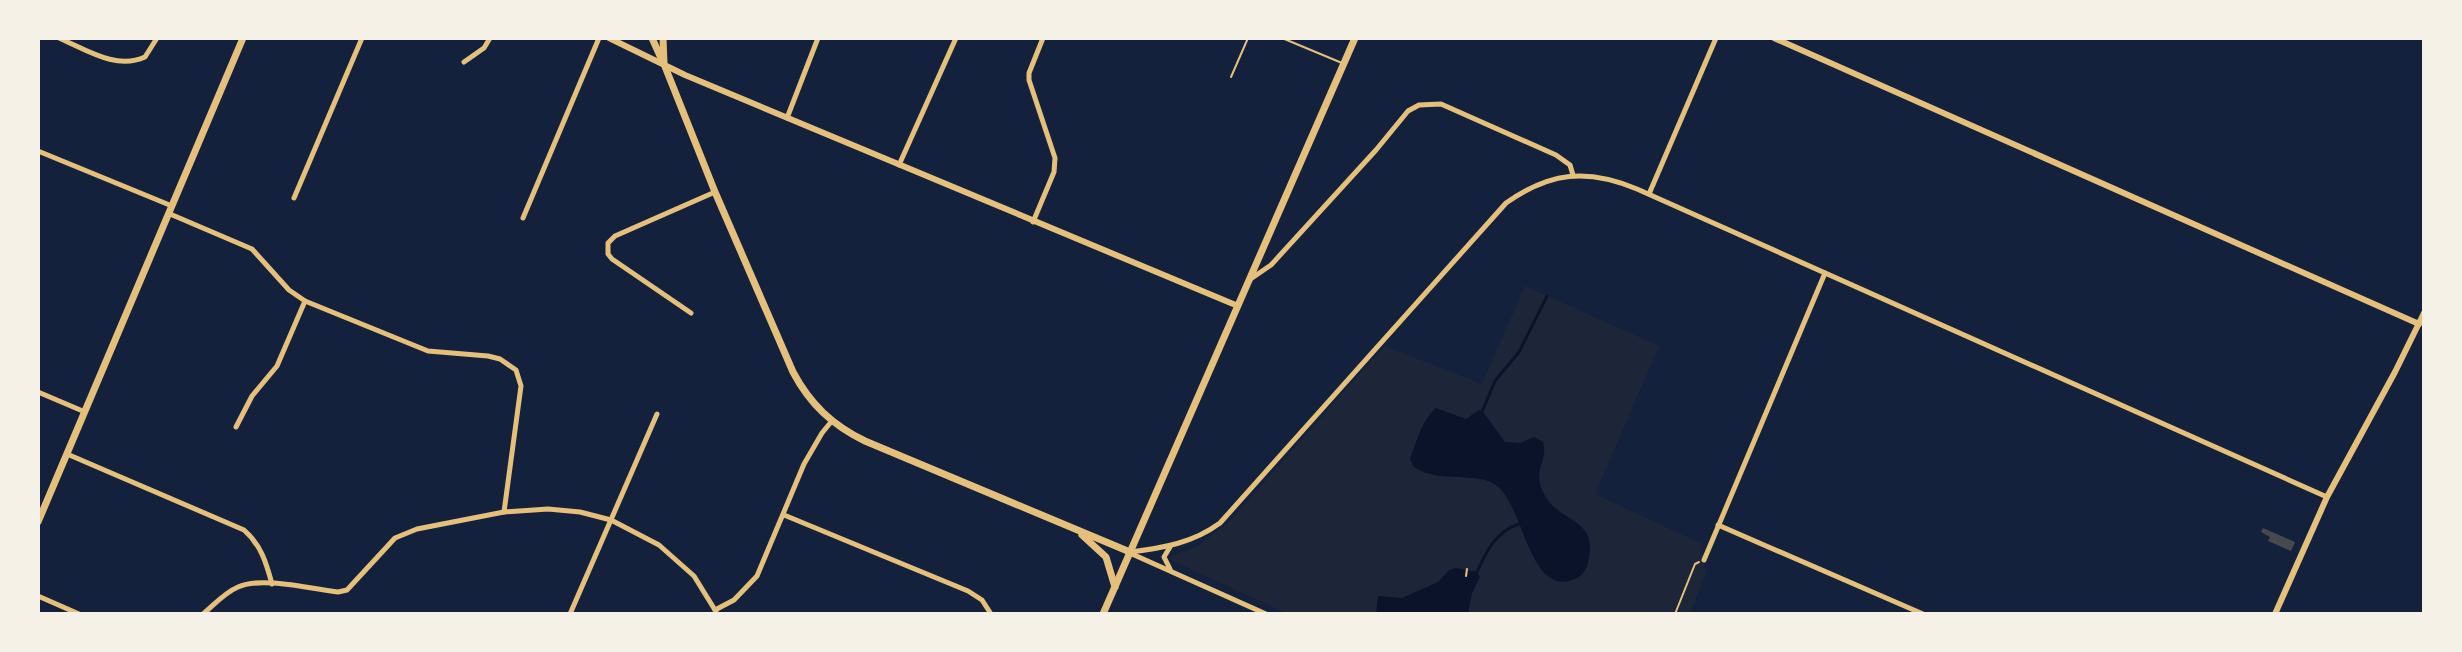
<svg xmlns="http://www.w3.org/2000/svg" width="2462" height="652" viewBox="0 0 2462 652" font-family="Roboto,sans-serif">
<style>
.green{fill:#1d2539}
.water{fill:#0b132b}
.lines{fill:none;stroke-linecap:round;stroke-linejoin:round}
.stream{stroke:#0b132b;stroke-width:3}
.building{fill:#48494c}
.path{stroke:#e5c07b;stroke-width:2}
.service{stroke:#e5c07b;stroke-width:2}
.minor{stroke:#e5c07b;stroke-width:5}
.tertiary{stroke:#e5c07b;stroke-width:6}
.secondary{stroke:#e5c07b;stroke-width:7}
</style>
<rect width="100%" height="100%" fill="#14213d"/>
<!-- green -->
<path class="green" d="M1525 286 1659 346 1595 494 1700 543 1706 572 1690 614H1288L1171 560 1169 557 1198 546 1231 520 1384 346 1482 384Z"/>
<!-- water -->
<g class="water">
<path d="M1436 408 1466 419 1479 410 1484 413 1505 442 1520 443 1534 437 1543 442C1549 463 1531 468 1544 494 1559 524 1602 517 1587 566 1584 574 1578 579 1569 581 1528 590 1523 504 1496 485 1476 471 1438 484 1414 467L1410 459C1416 443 1423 418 1436 408Z"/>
<path d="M1456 568 1477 572 1480 577 1472 593 1468 614H1376L1378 596 1402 598 1438 582 1449 570Z"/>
</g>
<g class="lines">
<!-- stream -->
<g class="stream">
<path d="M1482 412 1495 381 1519 352 1547 296"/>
<path d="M1477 572C1486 552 1496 531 1519 524"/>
</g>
</g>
<!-- building -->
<path class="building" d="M2263 528 2295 542 2291 551 2268 541 2270 537 2261 532Z"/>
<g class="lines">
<!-- path -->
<g class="path">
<path d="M1466 576 1467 569"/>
<path d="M1675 614 1695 564 1699 562"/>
</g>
<!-- service -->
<g class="service">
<path d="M1282 38 1342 63"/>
<path d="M1231 77 1248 38"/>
</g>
<!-- minor -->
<g class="minor">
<path d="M59 38C87 50 116 70 145 57L157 38"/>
<path d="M464 62 484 48 490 38"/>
<path d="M787 118 818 38"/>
<path d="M38 151 172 206"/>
<path d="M899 165 956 38"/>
<path d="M1649 194 1716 38"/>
<path d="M294 198 362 38"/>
<path d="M170 214 252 249 289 290 305 301 428 351 488 356 500 359 516 370 521 386 504 512"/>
<path d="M523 218 599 38"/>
<path d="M1033 222 1054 172 1055 158 1029 80V73L1043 38"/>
<path d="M1252 278 1271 265 1376 150 1408 111 1419 105 1441 104 1556 155 1570 165 1573 175"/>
<path d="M691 313 612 259 608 254V243L615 236 715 192"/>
<path d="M38 392 85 412"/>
<path d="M236 427 252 396 277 366 305 301"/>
<path d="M67 454 244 530C261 545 266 562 272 584"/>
<path d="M784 515 968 591 982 600 991 614"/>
<path d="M1718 525 1923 614"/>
<path d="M1130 552C1163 548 1193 543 1220 523L1506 203C1550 172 1587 168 1637 189L2327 497"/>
<path d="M1132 554 1266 614"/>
<path d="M1704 560 1825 273"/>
<path d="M1170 569 1164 557 1170 547"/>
<path d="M38 596 79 614"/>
<path d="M203 614C214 605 224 593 238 587 262 576 311 589 338 592L347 590 395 538 417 529 504 512 548 509 580 512 611 520 659 545 694 576 715 610"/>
<path d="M570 614 657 414"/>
<path d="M717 614 715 610 734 600 757 576 804 464 822 433 831 422"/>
</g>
<!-- tertiary -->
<g class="tertiary">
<path d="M609 38 685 75 1238 306"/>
<path d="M1774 38 2419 324"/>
<path d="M2275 614 2327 497 2395 372 2424 313"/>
</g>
<!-- secondary -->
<g class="secondary">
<path d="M652 38 661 58"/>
<path d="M663 38 664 64 715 192 793 372C810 404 832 425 865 441L1130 552"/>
<path d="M38 522 243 38"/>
<path d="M1082 535 1106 557 1115 587"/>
<path d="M1103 614 1355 38"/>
</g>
</g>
<!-- border -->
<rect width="2462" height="652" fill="none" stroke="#f6f1e7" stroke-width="80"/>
</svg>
